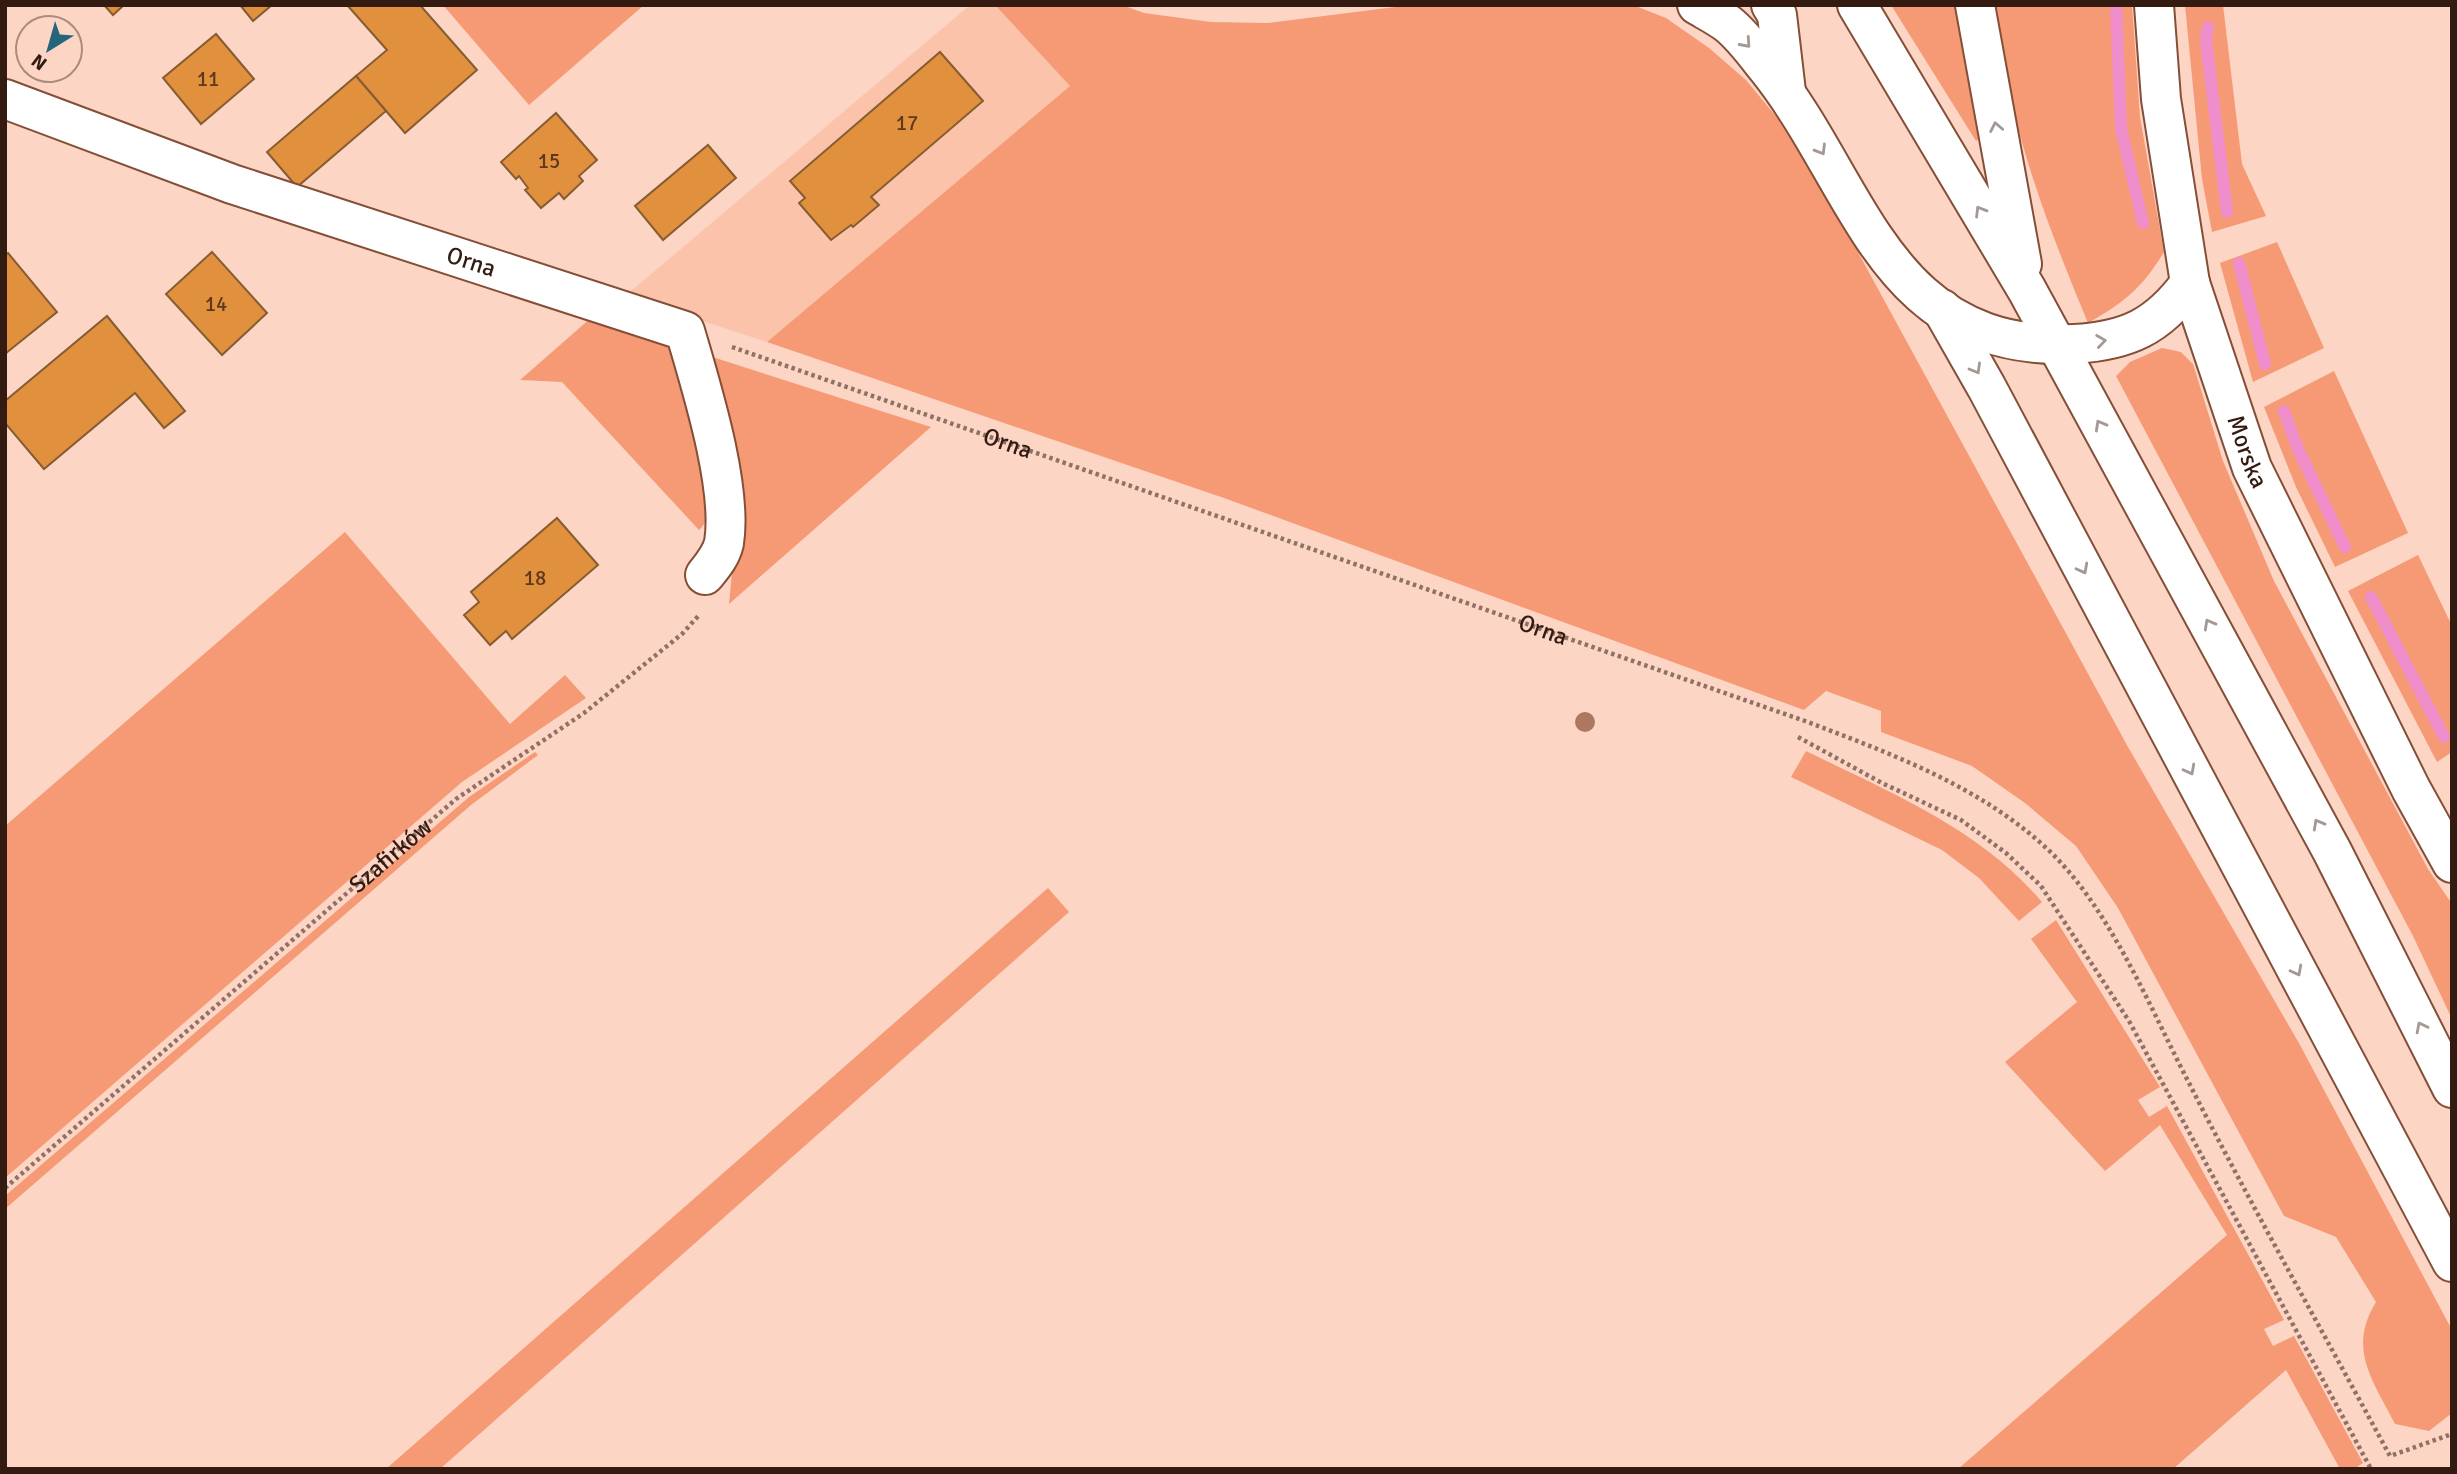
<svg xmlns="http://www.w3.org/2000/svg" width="2457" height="1474" viewBox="0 0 2457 1474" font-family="Signika,sans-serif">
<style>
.built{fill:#fcc3ab}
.green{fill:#f59a75}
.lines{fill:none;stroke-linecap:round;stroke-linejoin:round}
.stream{stroke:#ef8eca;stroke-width:12}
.building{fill:#e1903d;stroke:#875c32;stroke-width:2}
.minor-casing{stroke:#844e37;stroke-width:42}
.major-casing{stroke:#844e37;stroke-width:42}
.highway-casing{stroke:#844e37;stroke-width:42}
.path{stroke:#907165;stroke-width:4.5;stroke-dasharray:3.5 3.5;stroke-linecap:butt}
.minor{stroke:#fff;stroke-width:38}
.major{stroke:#fff;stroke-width:38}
.highway{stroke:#fff;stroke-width:38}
.tree{fill:#ad7860}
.oneway{stroke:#a39894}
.labels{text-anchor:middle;stroke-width:7;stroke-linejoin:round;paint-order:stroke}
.number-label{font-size:21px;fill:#5e381d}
.street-label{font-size:24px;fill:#331b12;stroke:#fcd5c5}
</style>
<rect width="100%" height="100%" fill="#fcd5c5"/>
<!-- built -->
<path class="built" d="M970 5H995L1070 86 767 342 625 296Z"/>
<!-- green -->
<g class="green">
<path d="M443 5H644L529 105Z"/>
<path d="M995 5H1122L1144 13 1211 22 1267 23 1411 5H1633L1666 18 1709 48 1746 80 1779 120 1836 212 2128 747 2300 1045 2452 1330V1413L2429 1431 2395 1424C2373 1380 2347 1349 2376 1302L2336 1237 2284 1216 2118 908 2076 846 2025 803 1972 766 1881 732V711L1826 691 1804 710 1224 498 767 342 1070 86Z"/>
<path d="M1891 5H1956L1968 80 1983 136 1976 141Z"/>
<path d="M1996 5H2132L2140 117 2164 252C2142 288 2125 302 2088 323 2046 222 2005 116 1996 5Z"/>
<path d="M2185 5H2223L2242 164 2266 216 2212 232 2202 179Z"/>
<path d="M2277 242 2324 348 2253 382 2220 263Z"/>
<path d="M592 317 670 343 711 491C710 505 710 520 699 530L562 382 520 380Z"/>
<path d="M2162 348 2181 352 2193 364 2223 461 2274 581 2428 869 2452 904V1019L2413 936 2116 376 2130 362Z"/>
<path d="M703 354 931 427 729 604 738 511Z"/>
<path d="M2334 371 2408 533 2335 567 2296 487 2264 407Z"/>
<path d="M345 532 510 724 565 675 586 698 462 782 5 1178V826Z"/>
<path d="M2418 555 2452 626V752L2437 762 2348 591Z"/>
<path d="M1806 751C1891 793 1979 828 2042 902L2019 921 1979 878 1942 850 1791 777Z"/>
<path d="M535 752 538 755 471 805 5 1209V1196L469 797Z"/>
<path d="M1048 888 1069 912 440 1469H386Z"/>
<path d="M2056 920 2160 1087 2138 1100 2149 1117 2167 1106 2284 1320 2264 1329 2273 1346 2294 1336 2363 1463 2354 1469H2340L2286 1370 2173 1469H1958L2227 1235 2160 1125 2105 1171 2005 1062 2077 1002 2031 939Z"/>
</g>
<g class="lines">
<!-- stream -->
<g class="stream">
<path d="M2116 5 2121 129 2143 223"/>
<path d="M2208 27 2206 41 2227 212"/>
<path d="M2239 263 2265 364"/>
<path d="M2284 411 2298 449 2345 547"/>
<path d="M2371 597 2444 737"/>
</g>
</g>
<!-- building -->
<g class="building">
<path d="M104 5H124L113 15Z"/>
<path d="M240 5H272L253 21Z"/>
<path d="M347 5H420L477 70 405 133 356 76 387 50Z"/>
<path d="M216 34 254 79 201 124 163 78Z"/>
<path d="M940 52 983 101 871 197 879 205 853 227 851 225 831 240 799 203 805 198 790 181Z"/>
<path d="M356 76 386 111 297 187 267 152Z"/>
<path d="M556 113 597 160 579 176 583 181 564 199 559 193 541 208 525 190 528 188 519 176 516 179 501 162Z"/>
<path d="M708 145 736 178 663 240 635 206Z"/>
<path d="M212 252 267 313 222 355 166 294Z"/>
<path d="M8 253 57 312 5 354V255Z"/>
<path d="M107 316 185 411 164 428 135 393 44 469 5 423V401Z"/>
<path d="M557 518 598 565 512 639 506 631 490 645 464 615 479 602 471 592Z"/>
</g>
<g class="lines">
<defs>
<g id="minor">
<path d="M1771 5 1777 15 1786 92"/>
<path d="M1857 5 2027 290 2332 851 2452 1088"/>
<path d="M1975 5 2022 264"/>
<path id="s3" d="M5 99 232 184 685 331C701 386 733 487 724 543 721 556 713 565 705 575"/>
<path id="s4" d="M2190 283 2252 468 2411 789 2452 863"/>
<path d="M1942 309 1987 388 2452 1262"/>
</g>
<path id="major" d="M2154 5 2161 99 2190 283"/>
<path id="highway" d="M1697 5C1707 11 1719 17 1728 24 1743 36 1755 53 1767 68 1861 185 1884 352 2074 344 2127 341 2158 327 2190 283"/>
</defs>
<!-- minor casing -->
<use href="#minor" class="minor-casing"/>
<!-- major casing -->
<use href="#major" class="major-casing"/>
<!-- highway casing -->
<use href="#highway" class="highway-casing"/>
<!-- path -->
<g class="path">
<path id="s1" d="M732 347 1805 721C1889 753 1975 784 2043 845 2108 903 2149 1006 2189 1083 2253 1209 2323 1332 2390 1456L2452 1434"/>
<path d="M1798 737 1882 783 1961 820 2006 853 2041 886 2129 1021 2371 1469"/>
<path id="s2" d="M5 1188 456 799 584 713 682 634 700 614"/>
</g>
<!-- minor -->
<use href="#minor" class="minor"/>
<!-- major -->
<use href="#major" class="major"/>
<!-- highway -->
<use href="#highway" class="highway"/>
</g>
<!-- trees -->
<circle class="tree" cx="1585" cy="722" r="10"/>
<!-- one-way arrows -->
<defs><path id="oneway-chevron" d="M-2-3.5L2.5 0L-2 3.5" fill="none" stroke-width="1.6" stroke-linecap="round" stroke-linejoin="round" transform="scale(1.75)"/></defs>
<g class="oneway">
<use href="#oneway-chevron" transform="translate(1746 43) rotate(48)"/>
<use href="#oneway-chevron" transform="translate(1996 127) rotate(-101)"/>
<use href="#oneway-chevron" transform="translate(1821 150) rotate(59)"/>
<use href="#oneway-chevron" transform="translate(1980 211) rotate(-121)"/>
<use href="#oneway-chevron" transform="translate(2101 341) rotate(-8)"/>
<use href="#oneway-chevron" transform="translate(1976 369) rotate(60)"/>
<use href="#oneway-chevron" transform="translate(2100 425) rotate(-119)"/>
<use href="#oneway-chevron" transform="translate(2083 569) rotate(62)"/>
<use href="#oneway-chevron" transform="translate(2209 624) rotate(-119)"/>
<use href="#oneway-chevron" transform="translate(2190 770) rotate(62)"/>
<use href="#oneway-chevron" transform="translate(2318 824) rotate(-119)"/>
<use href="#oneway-chevron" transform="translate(2297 971) rotate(62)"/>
<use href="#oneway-chevron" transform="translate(2421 1027) rotate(-117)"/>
</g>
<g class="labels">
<!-- number labels -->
<g class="number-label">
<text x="208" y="86">11</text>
<text x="907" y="130">17</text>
<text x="549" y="168">15</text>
<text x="216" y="311">14</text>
<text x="535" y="585">18</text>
</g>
<!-- street labels -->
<g class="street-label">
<text dy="8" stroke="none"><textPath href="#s3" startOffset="494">Orna</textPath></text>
<text dy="8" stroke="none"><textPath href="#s1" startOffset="292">Orna</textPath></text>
<text dy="8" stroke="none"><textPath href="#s4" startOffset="178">Morska</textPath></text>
<text dy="8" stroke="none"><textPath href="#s1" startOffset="859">Orna</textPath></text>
<text dy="8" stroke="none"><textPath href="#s2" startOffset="509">Szafirków</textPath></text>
</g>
</g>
<!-- border -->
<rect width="2457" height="1474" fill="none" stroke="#331b12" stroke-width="14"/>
<!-- north arrow -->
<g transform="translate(49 49) rotate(217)"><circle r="33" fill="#fcd5c5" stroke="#ac8b7d" stroke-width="2"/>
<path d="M0-5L12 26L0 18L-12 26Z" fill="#26667a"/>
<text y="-10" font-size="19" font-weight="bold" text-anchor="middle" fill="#331b12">N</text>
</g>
</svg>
